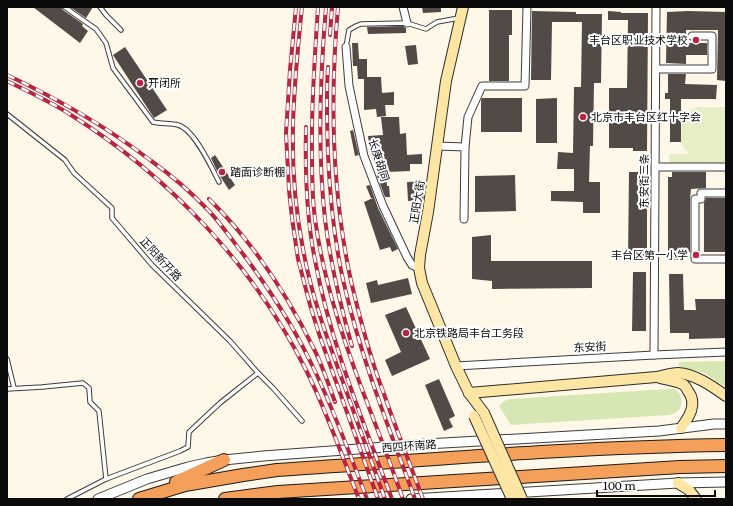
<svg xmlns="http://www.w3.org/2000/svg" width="733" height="506" viewBox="0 0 733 506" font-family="Literata,'Noto Sans SC',serif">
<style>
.green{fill:#d6e7b3}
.pitch{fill:#e6eec5}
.building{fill:#524a47}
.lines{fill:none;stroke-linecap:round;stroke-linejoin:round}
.service-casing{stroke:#3d3d3d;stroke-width:5.5}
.minor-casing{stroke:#3d3d3d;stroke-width:9}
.tertiary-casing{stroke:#3d3d3d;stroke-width:11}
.secondary-casing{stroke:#2c2c2c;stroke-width:12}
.trunk-casing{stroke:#1b1b1b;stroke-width:14}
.service{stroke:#fff;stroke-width:3.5}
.minor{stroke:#fff;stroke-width:7}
.tertiary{stroke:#fff;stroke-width:9}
.secondary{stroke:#fde6a4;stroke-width:10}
.trunk{stroke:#f49f5a;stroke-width:12}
.rail-casing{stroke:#b62643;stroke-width:4}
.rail{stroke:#fff;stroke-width:2.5;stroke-dasharray:8;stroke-linecap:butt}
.secondary-bridge-casing{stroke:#2c2c2c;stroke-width:12;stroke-linecap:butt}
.secondary-bridge{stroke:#fde6a4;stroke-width:10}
.poi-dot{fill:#b62643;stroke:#fff;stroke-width:1.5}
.labels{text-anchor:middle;stroke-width:4;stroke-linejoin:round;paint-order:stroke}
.poi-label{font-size:11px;fill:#0a0a0a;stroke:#fff;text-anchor:start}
.street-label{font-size:11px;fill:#0a0a0a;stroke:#fff}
</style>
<rect width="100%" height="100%" fill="#fff7e8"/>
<!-- green -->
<g class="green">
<path d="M726 361V387L702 372 679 367V362Z"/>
<path d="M667 389C670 389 672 389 674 389 677 390 677 391 679 393 685 404 680 413 669 415L511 425 499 406 504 401 511 399Z"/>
</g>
<!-- pitch -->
<path class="pitch" d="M699 107H726V165L669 164V154H689L681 143 682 123 687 114 692 109Z"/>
<!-- building -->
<g class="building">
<path d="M33 7H62L63 10 83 24 82 26 88 31 80 43Z"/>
<path d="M70 7H93L86 18Z"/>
<path d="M422 7H441V12L423 13Z"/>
<path d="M489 10H512V35H509V81H489Z"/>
<path d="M532 11 576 12V14H602L601 83H594L593 146H590L589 182H600V213H583V202L551 201V191H574V169H557L558 152 573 153 574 87H581L582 22H552L551 80H531Z"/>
<path d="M608 11 621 12V13H648L647 151H633V148H609V88H627L628 20H608Z"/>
<path d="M688 11 726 12V81L717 80 718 30H686V43H707V55H686V64L666 63 667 12Z"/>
<path d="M403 26 406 28V33L368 34 367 27Z"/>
<path d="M352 43H358L359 59H367V77H381L382 93 394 92V105H385L386 116 377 117 376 109 364 110V79H358L357 66H353Z"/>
<path d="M416 45 418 64 408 65 405 46Z"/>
<path d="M125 47 167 110 154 118 113 55Z"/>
<path d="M668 74H686L685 84 717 85 716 99H681V142H670V99H665V93H668Z"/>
<path d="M482 98H522V132H481V100Z"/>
<path d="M557 98V143H536V99Z"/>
<path d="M381 117H399L400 134 406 133 407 155 422 154V164H410V171L386 172 387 186H389L390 197H385L377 176 376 162 381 161 380 143 369 145 368 136 383 135Z"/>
<path d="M353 130 359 155 355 156 350 131Z"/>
<path d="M215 155 235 185 229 190 218 173 211 158Z"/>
<path d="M629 172H647V259H628Z"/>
<path d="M672 172H706V188L691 189 690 199V252H682V260H671V253H668V177H672Z"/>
<path d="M515 175 516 211 475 212V176Z"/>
<path d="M426 181 423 200 408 201 407 182Z"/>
<path d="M370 185 378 208 398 249 392 252 390 247 380 250 364 202 373 198H371L366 186Z"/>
<path d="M706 198H726V252H704V203L705 201Z"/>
<path d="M491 235V261H592V288L492 289V281L472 279V237Z"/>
<path d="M633 272H646V331H632Z"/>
<path d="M669 274H683L684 310H696L695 299H726V338L689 339V333H670Z"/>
<path d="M408 278 412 294 371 303 366 283 377 280 378 285Z"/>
<path d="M406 307 430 359 392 376 385 360 401 352 385 315Z"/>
<path d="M439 379 455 416 449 419 453 427 444 431 425 385Z"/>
</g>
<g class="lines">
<defs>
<g id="service">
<path d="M65 7 73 13 96 29 106 43 113 68 153 122C161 124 171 123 178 125 194 129 212 168 219 182"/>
<path d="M100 7 106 15 121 30"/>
<path d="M346 47 349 30 356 26 361 24 407 23 426 29 437 22 459 18"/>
<path d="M7 114 65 160 74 173 112 208V218L152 265 230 341 258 373 273 388 302 421"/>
<path d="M7 359 14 388"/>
<path d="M7 389 42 387 83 383 89 388 90 402 99 411 106 479"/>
<path d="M67 499 106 479 180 451 188 447 189 432 220 403 258 373"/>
</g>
<g id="minor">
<path d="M403 7 407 23"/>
<path d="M346 47 349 86 364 156 383 206 407 257 412 265 419 268"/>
<path d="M656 69H712V36H692"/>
<path d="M437 146 465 147 464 219"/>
<path d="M465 147 468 117 482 86H525L527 7"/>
<path d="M656 167H726"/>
<path d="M726 193H701V199H695V259H726"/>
<path d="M654 355 656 7"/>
<path d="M456 366 654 355 726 352"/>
</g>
<g id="tertiary">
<path d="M98 499 147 479 188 467 206 463 224 460 263 456 426 444 659 431 714 424H726"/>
<path d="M411 499 678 483 726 482"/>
</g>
<g id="secondary">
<path d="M463 7 446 81 428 212 420 255 419 268 422 283 456 366 469 393 484 413"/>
<path d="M660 378C667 380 678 381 684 385 686 387 687 389 688 391 698 404 689 417 681 428"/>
<path d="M469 393 656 377C662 376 671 373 678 373 695 374 712 386 726 396"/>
<path d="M678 483 689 490 696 499"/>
</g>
<g id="trunk">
<path d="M176 482 224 460"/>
<path d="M139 499 185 485 243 475 277 470C427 460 576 447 726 445"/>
<path d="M225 499 278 492 680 467 726 466"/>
</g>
</defs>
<!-- service casing -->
<use href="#service" class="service-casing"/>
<!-- minor casing -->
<use href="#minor" class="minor-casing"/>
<!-- tertiary casing -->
<use href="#tertiary" class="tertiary-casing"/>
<!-- secondary casing -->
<use href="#secondary" class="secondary-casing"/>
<!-- trunk casing -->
<use href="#trunk" class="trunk-casing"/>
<!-- service -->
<use href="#service" class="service"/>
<!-- minor -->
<use href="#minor" class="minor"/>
<!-- tertiary -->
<use href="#tertiary" class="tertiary"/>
<!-- secondary -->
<use href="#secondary" class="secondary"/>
<!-- trunk -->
<use href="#trunk" class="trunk"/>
<defs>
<g id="rail">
<path d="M296 7 290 70 286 133 289 190 292 218 298 259 310 305 319 334 378 499"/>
<path d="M302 7C298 46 294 86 293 125 292 166 295 208 303 249 311 294 327 338 343 382 357 421 371 460 385 499"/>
<path d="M318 7C315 56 311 104 312 152 312 175 312 197 315 219 324 284 345 345 368 405 380 436 392 468 403 499"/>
<path d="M326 7C320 77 317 148 325 219 330 261 340 304 352 346"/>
<path d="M338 7C330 97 332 193 351 281 360 319 370 358 384 394 396 429 410 464 423 499"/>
<path d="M330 35 332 7"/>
<path d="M328 67C326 96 327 125 328 155 330 198 334 241 344 284 361 358 389 428 415 499"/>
<path d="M7 75C58 99 104 125 150 160 171 175 191 192 209 211 222 225 232 240 243 254 270 290 294 327 313 367 334 410 350 455 367 499"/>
<path d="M7 81C29 92 51 102 71 115 170 177 254 266 306 370 327 412 342 456 359 499"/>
<path d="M306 127C305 171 306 216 315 260 330 342 363 421 392 499"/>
<path d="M209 199C253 242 288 296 315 351 323 368 329 385 335 402"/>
</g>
</defs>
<!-- rail casing -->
<use href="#rail" class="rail-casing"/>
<!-- rail -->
<use href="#rail" class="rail"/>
<defs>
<g id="secondary-bridge">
<path d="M484 413 522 499"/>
<path d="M474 416 512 499"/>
</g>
</defs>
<!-- secondary-bridge casing -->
<use href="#secondary-bridge" class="secondary-bridge-casing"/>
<!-- secondary-bridge -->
<use href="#secondary-bridge" class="secondary-bridge"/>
</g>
<!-- markers -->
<g class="poi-dot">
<circle cx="696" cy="40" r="4"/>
<circle cx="140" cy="83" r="4"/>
<circle cx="583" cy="117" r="4"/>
<circle cx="222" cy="172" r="4"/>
<circle cx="696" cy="255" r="4"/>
<circle cx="406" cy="333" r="4"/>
</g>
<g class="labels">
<!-- poi labels -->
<g class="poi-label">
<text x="688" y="44" text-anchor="end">丰台区职业技术学校</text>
<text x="148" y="87">开闭所</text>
<text x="591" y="121">北京市丰台区红十字会</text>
<text x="230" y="176">踏面诊断棚</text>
<text x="688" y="259" text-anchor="end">丰台区第一小学</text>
<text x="414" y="337">北京铁路局丰台工务段</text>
</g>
<!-- street labels -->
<g class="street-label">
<text transform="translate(379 160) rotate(72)" y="4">长庚胡同</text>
<text transform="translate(644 181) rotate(-90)" y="4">东安街三条</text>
<text transform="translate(417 202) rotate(-81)" y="4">正阳大街</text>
<text transform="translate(161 259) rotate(47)" y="4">正阳新开路</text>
<text transform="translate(590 347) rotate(-3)" y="4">东安街</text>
<text transform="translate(409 446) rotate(-4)" y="4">西四环南路</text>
</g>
</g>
<!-- border -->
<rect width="733" height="506" fill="none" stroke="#0a0a0a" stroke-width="16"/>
<!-- scale -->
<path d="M597 490v6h118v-6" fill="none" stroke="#0a0a0a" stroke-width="2"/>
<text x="603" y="490" font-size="12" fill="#0a0a0a" stroke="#ffffff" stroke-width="3" paint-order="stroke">100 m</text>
</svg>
